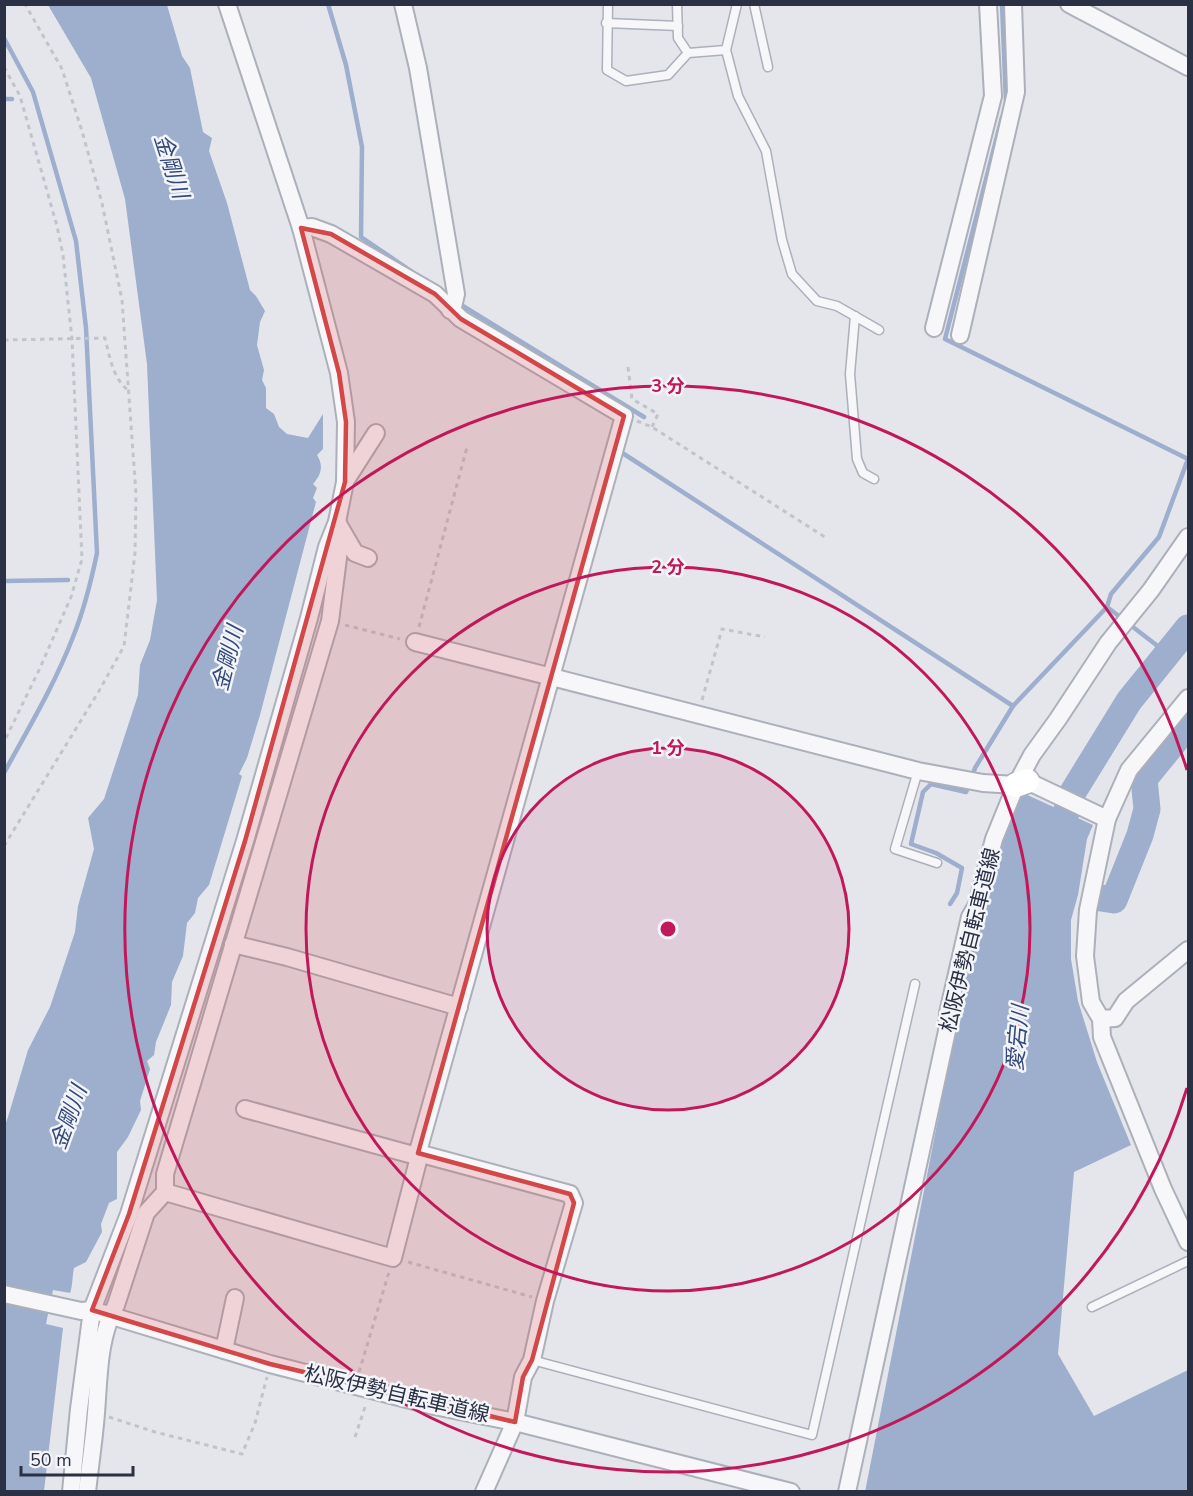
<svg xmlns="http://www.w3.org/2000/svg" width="1193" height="1496" viewBox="0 0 1193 1496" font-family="'Nunito Sans','Noto Sans JP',sans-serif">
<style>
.water{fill:#9eaecd}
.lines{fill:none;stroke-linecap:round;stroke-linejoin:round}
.stream{stroke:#9eaecd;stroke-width:4.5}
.river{stroke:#9eaecd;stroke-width:27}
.service-casing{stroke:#acb0ba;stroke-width:11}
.minor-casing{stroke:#acb0ba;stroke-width:20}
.secondary-casing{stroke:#acb0ba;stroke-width:27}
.path{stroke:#c2c4cb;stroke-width:3;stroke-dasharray:4.5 4.5;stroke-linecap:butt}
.service{stroke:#f7f7fa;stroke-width:8}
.minor{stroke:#f7f7fa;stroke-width:16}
.secondary{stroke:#fff;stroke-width:24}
.marked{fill:#d34748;fill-opacity:0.2;stroke:#d34748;stroke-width:4.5;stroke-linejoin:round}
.ring{fill:none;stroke:#c2185b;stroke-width:3}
.labels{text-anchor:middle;stroke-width:5;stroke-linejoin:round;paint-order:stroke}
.street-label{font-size:21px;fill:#2b3145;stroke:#f4f5f9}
.water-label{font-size:22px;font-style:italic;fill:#33497b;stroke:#f4f5f9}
.centre{fill:#c2185b;stroke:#f4f5f9;stroke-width:3}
.ring-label{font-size:18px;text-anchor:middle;font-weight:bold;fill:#c2185b;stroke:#f4f5f9;stroke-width:5;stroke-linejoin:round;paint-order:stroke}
</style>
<rect width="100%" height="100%" fill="#e4e6ec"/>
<!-- water -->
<g class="water">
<path d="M48 5H167L182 56 190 68 203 132 212 138 209 151 227 203 250 290 256 296 265 311 260 322 257 345 264 370 262 380 266 388V408L274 414 279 427 287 434 308 438 323 414V449L317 455C324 466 321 475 313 484L317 488 313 498 316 502 260 715 247 758 239 774 242 776 209 885 198 898 195 913 187 923 183 956 172 982 171 1005 156 1042 154 1055 147 1061 150 1069 140 1101 141 1110 128 1137 117 1152V1199L109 1203 101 1224 102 1232 86 1262 74 1268C72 1277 73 1285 70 1293L53 1290 46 1324 63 1328 44 1491 5 1492V1125L8 1117 28 1050 50 1007 75 932 78 906 94 849 88 818 104 799 138 695 140 665 150 640 157 600 147 364 125 199 91 78Z"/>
<path d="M1023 793 1093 825 1087 839 1078 895 1071 920V959L1078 1001 1097 1062 1131 1145 1074 1172 1058 1354 1094 1416 1188 1370V1491L865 1492 976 925 1002 841Z"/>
</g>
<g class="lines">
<!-- stream -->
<g class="stream">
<path d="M328 4 346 65 362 147 361 237 411 271"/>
<path d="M1002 4 1006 101"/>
<path d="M4 38 33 92 76 241 86 328 97 553C91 582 84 610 73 637 55 684 28 729 4 773"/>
<path d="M4 99H12"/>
<path d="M1002 117 945 339 1188 459 1159 537 1111 594 1107 607 1168 654"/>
<path d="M458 303 644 417"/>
<path d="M624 454 1013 706 975 768 972 777"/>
<path d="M4 581 68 580"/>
<path d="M1013 706 1107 607"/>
<path d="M950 904 957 893 962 868 936 853 911 844 923 792 931 784 966 792 969 785"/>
</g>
<!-- river -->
<g class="river">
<path d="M1055 846 1073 792 1129 701 1188 628"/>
<path d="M1101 898 1114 900 1140 835 1147 809 1144 779 1188 725"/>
</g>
<defs>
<g id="service">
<path d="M608 4 607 70 626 81 668 75 688 53 726 50"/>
<path d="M677 4 678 38 688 53"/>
<path d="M737 4 726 50 738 96 766 151 782 240 792 274 817 301 837 306 879 330"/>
<path d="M754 4 768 67"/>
<path d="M606 23 678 26"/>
<path d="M855 316 850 374 857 459 863 473 874 479"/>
<path d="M918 771 895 849 937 863"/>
<path d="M1092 1307 1188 1261"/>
<path d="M532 1360 812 1435 915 984"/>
</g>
<g id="minor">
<path d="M403 4 418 68 456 294 453 307 450 310"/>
<path d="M1069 4 1188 67"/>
<path d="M301 228 312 227 331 234 435 294 461 319 624 416 419 1148 420 1153 429 1156 570 1194 574 1203 545 1301 532 1360 523 1377 515 1422 484 1492"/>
<path d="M934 328 993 96 988 4"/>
<path d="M960 335 1016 92 1013 4"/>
<path d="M346 480 376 433"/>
<path d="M415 642 918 771 983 783 1016 785"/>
<path d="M1188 698 1129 770 1107 819 1088 910 1085 956 1091 1002 1101 1019 1102 1037 1163 1189 1188 1242"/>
<path d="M1027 781 1107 819"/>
<path d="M233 944 287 957 459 1007"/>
<path d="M1101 1019 1115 1018 1126 1001 1188 950"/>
<path d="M165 1192 393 1258 420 1153 413 1155 245 1109"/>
<path d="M4 1294 81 1311 92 1310 270 1364 434 1406 515 1422 791 1492"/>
<path d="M224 1350 235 1298"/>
<path d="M71 1492 79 1409 92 1310 129 1214 245 841 309 618 327 547 337 522 345 482 346 422 339 373 301 228 227 4"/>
<path d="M87 1492C90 1465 94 1439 96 1413 99 1377 98 1338 116 1305L146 1213 165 1192V1174L330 621 340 542 337 522 355 553 368 558"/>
<path d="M847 1492 947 1031 948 1013 970 917 977 905 994 839 1016 785 1032 755 1058 719 1108 643 1151 590 1188 537"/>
</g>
<path id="secondary" d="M1016 785 1027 781"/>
</defs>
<!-- service casing -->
<use href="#service" class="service-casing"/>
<!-- minor casing -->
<use href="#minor" class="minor-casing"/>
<!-- secondary casing -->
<use href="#secondary" class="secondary-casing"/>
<!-- path -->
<g class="path">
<path d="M4 67 20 96 57 226 63 255 72 339 82 559 71 597 40 668 4 742"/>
<path d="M4 340 105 338C110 358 113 379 129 391"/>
<path d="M628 367 632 399 658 414 652 427"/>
<path d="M637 421 652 427 828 539"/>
<path d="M345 625 400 639"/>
<path d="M419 627 467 447"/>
<path d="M702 700 722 629 765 637"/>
<path d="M4 846 99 691 124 646 135 553 136 494 122 300 102 203 82 131 62 69 25 4"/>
<path d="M408 1262 532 1297"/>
<path d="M359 1372 389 1272"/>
<path d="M109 1417 155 1432 242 1454 255 1423 267 1377"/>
<path d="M355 1437 366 1404"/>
</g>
<!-- service -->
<use href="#service" class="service"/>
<!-- minor -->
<use href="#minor" class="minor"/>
<!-- secondary -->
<use href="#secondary" class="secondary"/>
</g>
<!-- marked area -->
<path class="marked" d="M301 228 331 234 435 294 461 319 624 416 418 1153 570 1194 574 1203 532 1360 523 1377 515 1422 270 1364 92 1310 129 1214 245 841 345 482 346 422 339 373Z"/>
<!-- distance rings -->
<circle cx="668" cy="929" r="181" fill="#c2185b" fill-opacity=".12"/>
<g class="ring">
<circle cx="668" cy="929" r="181"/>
<circle cx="668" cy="929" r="362"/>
<path d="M1187 1088A543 543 0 1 1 1187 770"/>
</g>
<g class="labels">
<!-- street labels -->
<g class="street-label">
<text transform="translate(970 940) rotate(-76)" y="7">松阪伊勢自転車道線</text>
<text transform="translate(397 1394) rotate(13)" y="7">松阪伊勢自転車道線</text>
</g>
<!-- water labels -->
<g class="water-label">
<text transform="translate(172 166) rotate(72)" y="8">金剛川</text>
<text transform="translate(227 658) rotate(-76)" y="8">金剛川</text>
<text transform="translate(1017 1038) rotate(-85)" y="8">愛宕川</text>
<text transform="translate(68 1117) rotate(-70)" y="8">金剛川</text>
</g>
</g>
<circle cx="668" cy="929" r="9" class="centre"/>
<g class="ring-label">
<text x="668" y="392">3 分</text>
<text x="668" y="573">2 分</text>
<text x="668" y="754">1 分</text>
</g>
<!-- border -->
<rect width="1193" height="1496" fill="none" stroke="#2b3145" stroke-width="12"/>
<!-- scale -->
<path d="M21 1466v9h112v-9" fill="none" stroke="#2b3145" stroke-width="3"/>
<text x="30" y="1466" font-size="18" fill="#2b3145" stroke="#f4f5f9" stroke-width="4.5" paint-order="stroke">50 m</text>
</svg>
